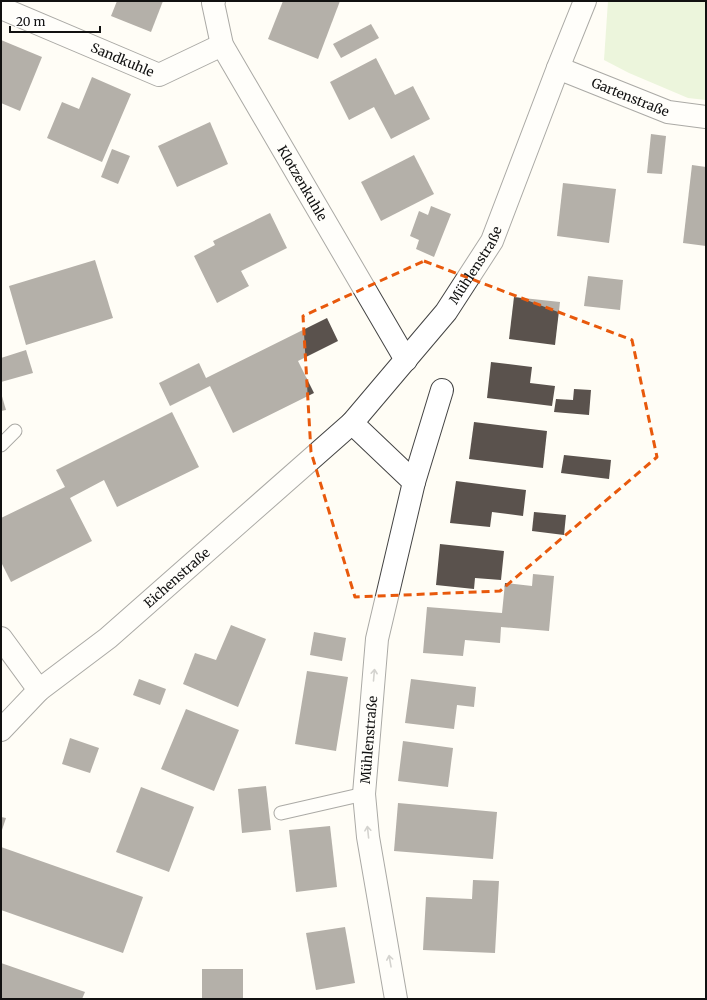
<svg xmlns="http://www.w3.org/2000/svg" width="707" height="1000" viewBox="0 0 707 1000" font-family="Merriweather,serif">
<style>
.green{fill:#d5ebbd}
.building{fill:#5a524d}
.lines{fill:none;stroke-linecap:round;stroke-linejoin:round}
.service-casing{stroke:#444;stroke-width:15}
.minor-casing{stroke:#444;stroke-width:24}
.service{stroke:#fff;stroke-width:13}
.minor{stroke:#fff;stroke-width:22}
.oneway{stroke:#a0a0a0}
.marked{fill:none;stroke:#e8590c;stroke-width:3;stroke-dasharray:8 5;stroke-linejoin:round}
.labels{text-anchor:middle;stroke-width:4;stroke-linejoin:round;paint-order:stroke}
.street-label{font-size:13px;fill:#111;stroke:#fff}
</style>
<rect width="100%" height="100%" fill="#fffdf5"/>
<!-- green -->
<path class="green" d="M608 1H706V100L688 98 629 73 604 60Z"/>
<!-- building -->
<g class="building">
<path d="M117 1H163L151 32 111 16Z"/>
<path d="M283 1H340L318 59 268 39Z"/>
<path d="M371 24 379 38 341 58 333 44Z"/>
<path d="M1 40 42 57 20 111 1 103Z"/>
<path d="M376 58 395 95 413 86 430 119 391 139 374 107 349 120 330 82Z"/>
<path d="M92 77 131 94 102 162 47 138 62 102 79 109Z"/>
<path d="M210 122 228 164 177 187 158 146Z"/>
<path d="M651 134 666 136 662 174 647 173Z"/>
<path d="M112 149 130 156 118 184 101 177Z"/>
<path d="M414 155 434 194 381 221 361 182Z"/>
<path d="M692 165 706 167V246L683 243Z"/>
<path d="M563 183 616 189 609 243 557 236Z"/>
<path d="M431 206 451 214 434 257 416 249 419 240 410 236 419 211 428 215Z"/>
<path d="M270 213 287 248 241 271 249 286 217 303 194 256 215 245 213 241Z"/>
<path d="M95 260 113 318 26 345 9 286Z"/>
<path d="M588 276 623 280 620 310 584 306Z"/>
<path d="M514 297 560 302 555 345 509 339Z"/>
<path d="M327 318 338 341 298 361 314 393 233 433 210 386 170 406 159 383 199 363 206 378Z"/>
<path d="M26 350 33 373 1 382V358Z"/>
<path d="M491 362 532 367 530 383 555 386 552 406 487 398Z"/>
<path d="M574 389 591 390 589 415 554 412 556 399 573 400Z"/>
<path d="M1 393 6 410 1 411Z"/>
<path d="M172 412 199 467 117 507 104 480 70 498 92 541 11 582 1 562V518L65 487 56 470Z"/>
<path d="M474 422 547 431 543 468 469 459Z"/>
<path d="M564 455 611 460 609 479 561 473Z"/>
<path d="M456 481 526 490 523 516 492 512 490 527 450 523Z"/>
<path d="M534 512 566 515 564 535 532 531Z"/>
<path d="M440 544 504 551 501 580 475 578 474 589 436 585Z"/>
<path d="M533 574 554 576 549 631 501 627 500 643 465 640 463 656 423 653 427 607 502 613 505 583 532 586Z"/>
<path d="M231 625 266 639 238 707 183 684 195 653 216 660Z"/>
<path d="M314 632 346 638 342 661 310 655Z"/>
<path d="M307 671 348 677 336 751 295 744Z"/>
<path d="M139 679 166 689 160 705 133 695Z"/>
<path d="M411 679 476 687 474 707 457 705 454 729 405 723Z"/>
<path d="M186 709 239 730 214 791 161 769Z"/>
<path d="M70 738 99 748 90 773 62 764Z"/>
<path d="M403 741 453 748 448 787 398 781Z"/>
<path d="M266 786 271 830 242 833 238 789Z"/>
<path d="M141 787 194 807 169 872 116 852Z"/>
<path d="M398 803 497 812 493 859 394 851Z"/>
<path d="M1 817 6 818 1 833Z"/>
<path d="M330 826 337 887 296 892 289 830Z"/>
<path d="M1 847 143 897 123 953 1 910Z"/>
<path d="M473 880 499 881 495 953 423 950 426 897 472 899Z"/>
<path d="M345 927 355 983 316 990 306 933Z"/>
<path d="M1 963 85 992 82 999H1Z"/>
<rect x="202" y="969" width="41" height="30"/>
</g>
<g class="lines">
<defs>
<g id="service">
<path d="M1 445 15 431"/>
<path d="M281 813 364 794"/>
</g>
<g id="minor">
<path id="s1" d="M214 1 213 3 222 45 406 360"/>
<path id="s2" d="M1 8 159 75 222 45"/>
<path id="s3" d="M558 68 668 112 706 117"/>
<path d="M414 482 442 390"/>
<path d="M1 638 39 690"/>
<path id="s4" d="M1 730 39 690 108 638 352 423"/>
<path id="s5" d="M396 999 368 837 364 794 377 639 414 482 352 423 446 312 492 241 558 68 585 1"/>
</g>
</defs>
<!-- service casing -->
<use href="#service" class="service-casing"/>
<!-- minor casing -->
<use href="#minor" class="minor-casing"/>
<!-- service -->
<use href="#service" class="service"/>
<!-- minor -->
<use href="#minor" class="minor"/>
</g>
<!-- one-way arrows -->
<defs><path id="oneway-shaft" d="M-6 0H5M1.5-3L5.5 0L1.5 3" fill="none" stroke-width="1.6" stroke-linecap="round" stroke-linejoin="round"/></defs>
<g class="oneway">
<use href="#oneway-shaft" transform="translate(374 675) rotate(-85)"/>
<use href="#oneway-shaft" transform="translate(368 832) rotate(-96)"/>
<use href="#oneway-shaft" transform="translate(390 961) rotate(-100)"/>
</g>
<!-- marked area -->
<path d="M0 0H707V1000H0ZM424 261 632 340 657 457 500 591 355 597 311 452 303 316Z" fill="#fffdf5" fill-opacity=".55" fill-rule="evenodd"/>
<path class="marked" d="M424 261 632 340 657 457 500 591 355 597 311 452 303 316Z"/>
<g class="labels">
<!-- street labels -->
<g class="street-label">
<text dy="5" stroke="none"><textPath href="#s2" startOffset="132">Sandkuhle</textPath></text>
<text dy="5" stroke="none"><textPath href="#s3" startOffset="78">Gartenstraße</textPath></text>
<text dy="5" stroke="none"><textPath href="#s1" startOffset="205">Klotzenkuhle</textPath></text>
<text dy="5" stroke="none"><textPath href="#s5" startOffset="811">Mühlenstraße</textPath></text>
<text dy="5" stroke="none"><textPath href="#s4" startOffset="233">Eichenstraße</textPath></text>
<text dy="5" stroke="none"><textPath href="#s5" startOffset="262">Mühlenstraße</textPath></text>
</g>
</g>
<!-- border -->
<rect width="707" height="1000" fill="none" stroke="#111111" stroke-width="4"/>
<!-- scale -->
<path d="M10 26v6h90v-6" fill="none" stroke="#111111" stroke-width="2"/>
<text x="16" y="26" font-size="12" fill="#111111" stroke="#ffffff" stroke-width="3" paint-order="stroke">20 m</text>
</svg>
